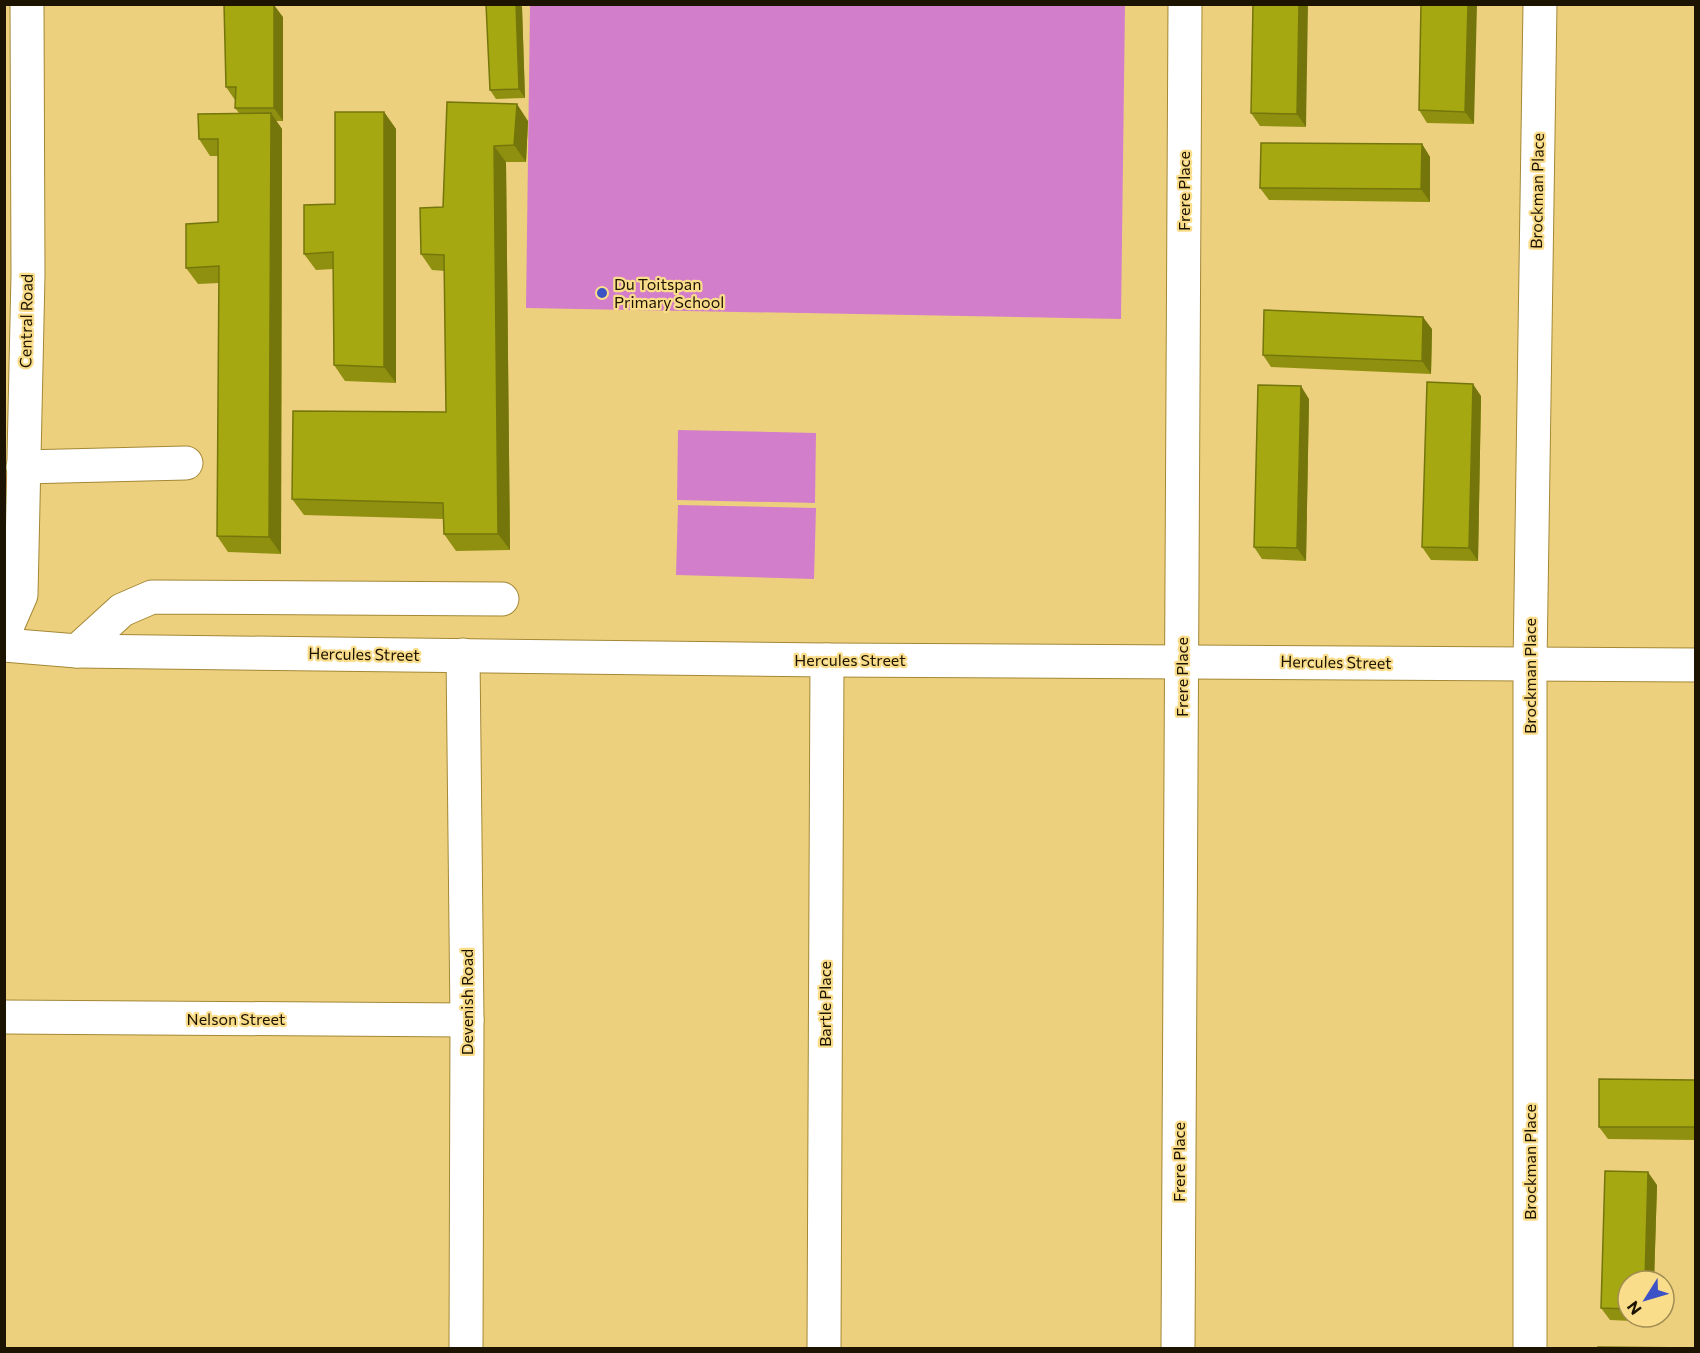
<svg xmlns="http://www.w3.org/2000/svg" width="1700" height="1353" viewBox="0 0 1700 1353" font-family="Commissioner,sans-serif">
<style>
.garden{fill:#d37ecb}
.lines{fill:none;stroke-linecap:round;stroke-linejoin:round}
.minor-casing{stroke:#a48836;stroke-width:35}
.minor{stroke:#fff;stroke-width:33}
.wall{fill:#8f900f}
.shaded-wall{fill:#74760c}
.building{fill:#a6a811;stroke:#74760c;stroke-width:1.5}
.poi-dot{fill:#3d52c5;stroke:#fadd8b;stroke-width:2}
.labels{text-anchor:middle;stroke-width:4.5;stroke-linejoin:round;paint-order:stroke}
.street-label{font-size:16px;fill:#1c1400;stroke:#fadd8b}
.poi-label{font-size:16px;fill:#1c1400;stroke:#fadd8b;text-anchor:start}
</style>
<rect width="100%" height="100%" fill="#edd07e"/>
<!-- garden -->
<g class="garden">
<path d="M530 5H1125L1121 319 526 308Z"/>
<path d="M678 430 816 433 815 503 677 500Z"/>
<path d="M678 505 816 508 814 579 676 575Z"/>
</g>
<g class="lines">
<defs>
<g id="minor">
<path d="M23 467 186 463"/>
<path d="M4 634 21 595 28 275 27 4"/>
<path d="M4 645 77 651 827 660 1696 665"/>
<path d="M77 651 122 610 152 597 502 599"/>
<path d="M463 655 467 1020 466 1348"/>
<path d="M4 1017 467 1020"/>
<path d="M824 1348 827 660"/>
<path d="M1178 1348 1185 4"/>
<path d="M1530 1348V664L1540 4"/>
</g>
</defs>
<!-- minor casing -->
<use href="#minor" class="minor-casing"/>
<!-- minor -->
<use href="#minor" class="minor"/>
</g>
<!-- wall -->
<g class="wall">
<path d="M1253 4 1306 127 1260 126 1251 113Z"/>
<path d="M1421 4 1474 124 1427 123 1419 110Z"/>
<path d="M522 7 525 98 496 99 490 90Z"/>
<path d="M283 17V121H276L282 129 281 554 228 552 217 536 219 283 198 284 186 268 218 222V156H210L199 139 239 113 235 108V100L226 87Z"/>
<path d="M447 102 528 121 526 162H506L510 550 456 551 444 534V519L304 515 292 499 446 412 445 271 432 270 421 254 443 207Z"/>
<path d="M384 112 396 129V383L345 381 334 365 333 269 316 270 304 254 335 204Z"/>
<path d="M1422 144 1430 157V202L1269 200 1260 188Z"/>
<path d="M1432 329 1431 374 1271 367 1263 355Z"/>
<path d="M1481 396 1478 561 1431 560 1422 547Z"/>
<path d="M1309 399 1306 561 1262 559 1254 547Z"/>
<path d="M1695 1080V1140L1608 1139 1599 1127Z"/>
<path d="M1657 1185 1654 1281H1628V1317H1653V1322L1610 1320 1601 1308Z"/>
</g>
<!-- shaded-wall -->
<g class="shaded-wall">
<path d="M516 4H520L522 7 525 98 519 89Z"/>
<path d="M1299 4H1308L1306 127 1297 114Z"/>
<path d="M1468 4H1477L1474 124 1465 112Z"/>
<path d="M274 5 283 17V121L274 108Z"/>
<path d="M517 104 528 121 526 162 514 145Z"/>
<path d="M384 112 396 129V383L384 367Z"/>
<path d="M271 113 282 129 281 554 269 537Z"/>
<path d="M1422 144 1430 157V202L1421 189Z"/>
<path d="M494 146 506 162 510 550 498 534Z"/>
<path d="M1423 317 1432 329 1431 374 1422 361Z"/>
<path d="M1473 384 1481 396 1478 561 1469 548Z"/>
<path d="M1301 386 1309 399 1306 561 1297 548Z"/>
<path d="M1648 1172 1657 1185 1654 1281H1645Z"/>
</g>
<!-- building -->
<g class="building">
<path d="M224 4 274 5V108H235L236 87H226Z"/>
<path d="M486 4H516L519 89 490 90Z"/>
<path d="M1253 4H1299L1297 114 1251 113Z"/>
<path d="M1421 4H1468L1465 112 1419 110Z"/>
<path d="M447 102 517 104 514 145 494 146 498 534H444L443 503 292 499 293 411 446 412 444 255 421 254 420 208 443 207Z"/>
<path d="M335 112H384V367L334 365 333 252 304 254V205L335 204Z"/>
<path d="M271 113 269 537 217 536 219 266 186 268V224L218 222V139H199L198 114Z"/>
<path d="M1261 143 1422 144 1421 189 1260 188Z"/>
<path d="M1264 310 1423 317 1422 361 1263 355Z"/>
<path d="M1427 382 1473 384 1469 548 1422 547Z"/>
<path d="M1258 385 1301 386 1297 548 1254 547Z"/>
<path d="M1599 1079 1695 1080V1127H1599Z"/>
<path d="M1605 1171 1648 1172 1645 1281H1628V1309L1601 1308Z"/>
<path d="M1598 1347 1695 1348H1598Z"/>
</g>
<!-- markers -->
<circle class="poi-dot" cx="602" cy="293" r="6"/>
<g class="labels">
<!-- street labels -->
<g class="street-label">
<text transform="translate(1184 191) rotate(-90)" y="6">Frere Place</text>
<text transform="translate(1537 191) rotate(-89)" y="6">Brockman Place</text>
<text transform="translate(26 321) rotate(-89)" y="6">Central Road</text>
<text transform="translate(364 654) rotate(1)" y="6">Hercules Street</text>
<text x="850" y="666">Hercules Street</text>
<text transform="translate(1336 662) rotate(1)" y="6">Hercules Street</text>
<text transform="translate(1530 676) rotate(-90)" y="6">Brockman Place</text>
<text transform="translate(1182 677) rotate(-90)" y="6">Frere Place</text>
<text transform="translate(467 1002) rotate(-90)" y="6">Devenish Road</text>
<text transform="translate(825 1004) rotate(-90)" y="6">Bartle Place</text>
<text x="236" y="1025">Nelson Street</text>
<text transform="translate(1179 1162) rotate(-90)" y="6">Frere Place</text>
<text transform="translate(1530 1162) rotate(-90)" y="6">Brockman Place</text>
</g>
<!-- poi labels -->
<g class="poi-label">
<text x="614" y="290">Du Toitspan<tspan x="614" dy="18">Primary School</tspan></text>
</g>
</g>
<!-- border -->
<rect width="1700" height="1353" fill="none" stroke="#1c1400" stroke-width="12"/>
<!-- north arrow -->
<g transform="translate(1646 1299) rotate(233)"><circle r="28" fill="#fadd8b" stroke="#a18d53" stroke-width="1.5"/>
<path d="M0-4.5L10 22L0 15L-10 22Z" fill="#3d52c5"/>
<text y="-9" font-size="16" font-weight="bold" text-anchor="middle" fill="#1c1400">N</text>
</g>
</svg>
